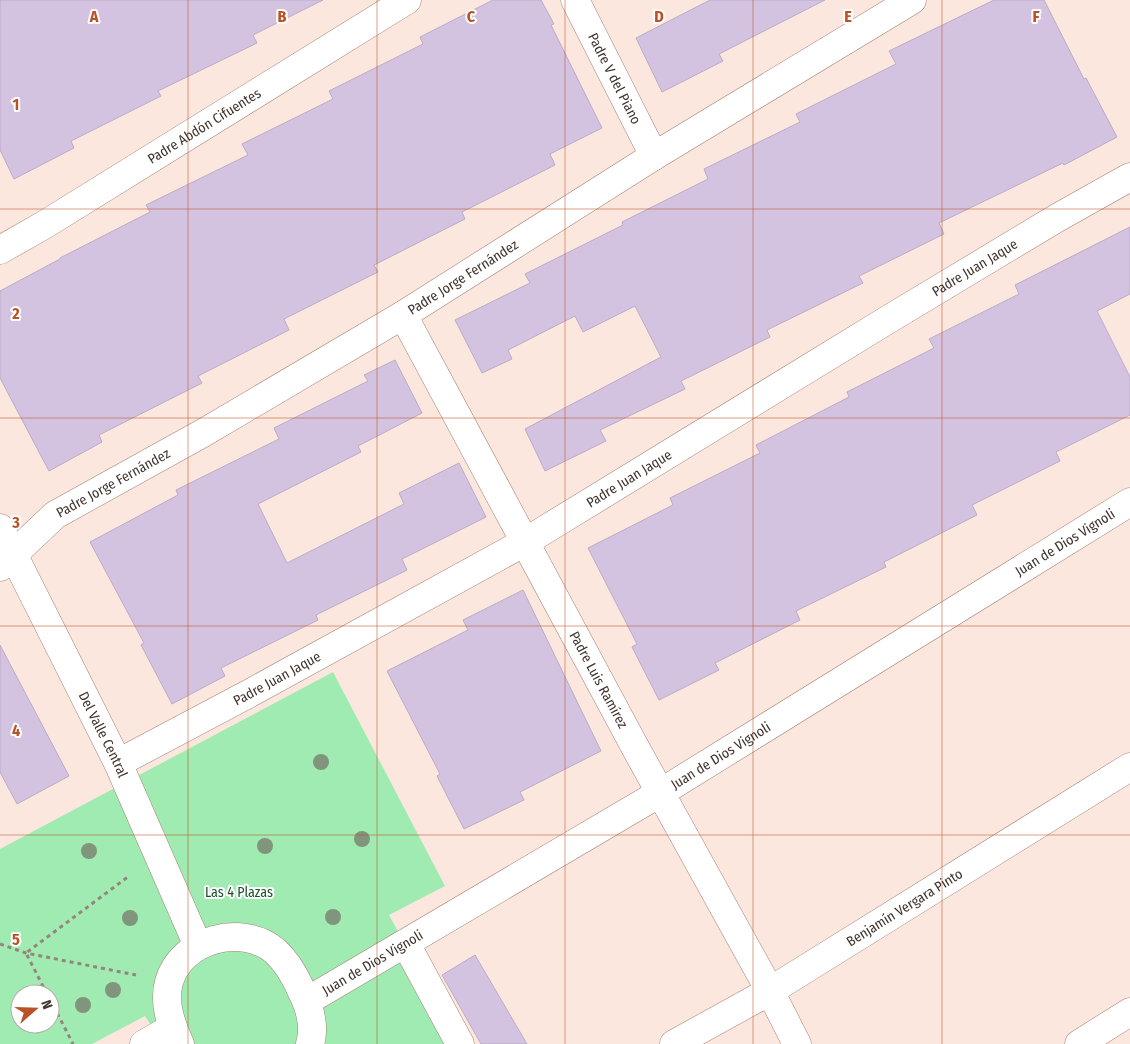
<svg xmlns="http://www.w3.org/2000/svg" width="1130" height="1044" viewBox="0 0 1130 1044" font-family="'Fira Sans Condensed',sans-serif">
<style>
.green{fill:#a0ebb1;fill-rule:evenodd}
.building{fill:#d4c3e0;stroke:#bbabc7}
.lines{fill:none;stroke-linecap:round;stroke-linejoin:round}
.minor-casing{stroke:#a38377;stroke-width:29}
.path{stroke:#96857e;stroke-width:3;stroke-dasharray:4 4;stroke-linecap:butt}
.minor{stroke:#fff;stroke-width:28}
.tree{fill:#80957c}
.grid{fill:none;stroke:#b95327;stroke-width:1;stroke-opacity:0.55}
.labels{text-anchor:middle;stroke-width:4;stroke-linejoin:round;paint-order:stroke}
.street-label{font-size:14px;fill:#41342e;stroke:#fff}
.park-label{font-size:14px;fill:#1b522c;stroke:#fff}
.grid-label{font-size:16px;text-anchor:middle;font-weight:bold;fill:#b95327;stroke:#fff;stroke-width:4;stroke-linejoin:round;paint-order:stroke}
</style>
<rect width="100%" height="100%" fill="#fce7de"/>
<!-- green -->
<path class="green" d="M333 672 445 886 389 915 460 1044H163L145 1016 92 1044H0V849ZM20 994H50V1024H20Z"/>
<!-- building -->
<g class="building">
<path d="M0 0H323L253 35 257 43 158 91 161 96 71 141 74 148 14 179 0 150Z"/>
<path d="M493 0H541L554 24 551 25 602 128 550 154 555 165 462 212 465 219 374 265 378 272 284 319 289 330 198 376 202 383 99 435 102 442 49 471 0 378V291L60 259V258L150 212 146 205 248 155 242 144 333 99 329 91 423 44 420 37Z"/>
<path d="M710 0H825L719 54 723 61 662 92 636 38Z"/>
<path d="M994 0H1044L1084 79 1086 78 1117 137 1064 165 1063 163 939 223 944 234 859 276 863 283 767 330 770 337 681 381 685 389 600 430 606 441 545 471 525 429 661 357 635 306 583 332 575 316 508 350 512 359 482 373 455 320 530 283 525 274 623 225 622 222 708 179 704 169 800 122 796 114 896 64 889 51Z"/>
<path d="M1130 227V294L1097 311 1130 377V415L1056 452 1060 461 972 505 977 515 884 562 886 567 796 611 800 620 715 663 719 670 659 700 632 647 637 644 588 548 673 505 670 498 760 453 756 445 849 397 847 392 934 348 929 339 1019 294 1015 285Z"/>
<path d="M395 360 422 413 358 446 361 452 258 504 287 563 404 504 399 493 459 463 486 517 402 559 407 570 316 615 318 620 221 668 225 676 172 704 141 645 144 643 90 542 178 495 176 490 279 439 274 428 368 381 364 375Z"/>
<path d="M523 590 601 751 520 792 524 800 464 829 437 776 440 774 387 671 468 630 463 620Z"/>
<path d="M0 645 69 776 17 804 0 772Z"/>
<path d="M475 955 527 1044H481L442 975Z"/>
</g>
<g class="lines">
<defs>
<g id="minor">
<path id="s1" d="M575 0 654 156"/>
<path id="s2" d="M0 250 44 225 407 0"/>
<path id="s3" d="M403 315 635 747 770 991 797 1044"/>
<path id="s4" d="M0 528 118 763 198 946"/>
<path id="s5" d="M0 567 55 515 203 433 403 315 654 156 912 0"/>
<path id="s6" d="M118 763 252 692 525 542 889 319 1057 218 1130 177"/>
<path d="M406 944 460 1044"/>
<path id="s7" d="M307 1001 660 793 1130 502"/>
<path d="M144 1044 165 1032 173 1030"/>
<path d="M180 1044C171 1025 163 1003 169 982 181 939 242 923 275 951 287 962 296 978 302 992 310 1008 315 1027 310 1044"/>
<path id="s8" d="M674 1044 770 991 1130 767"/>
<path d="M1079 1044 1130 1012"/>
</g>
</defs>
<!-- minor casing -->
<use href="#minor" class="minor-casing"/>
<!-- path -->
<g class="path">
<path d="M0 944 26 953 136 975"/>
<path d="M47 994 26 953 129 876"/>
<path d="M50 999 73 1044"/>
</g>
<!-- minor -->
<use href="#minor" class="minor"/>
</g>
<!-- trees -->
<g class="tree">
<circle cx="321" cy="762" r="8"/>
<circle cx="362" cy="839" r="8"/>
<circle cx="265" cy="846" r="8"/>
<circle cx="89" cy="851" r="8"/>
<circle cx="333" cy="917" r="8"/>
<circle cx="130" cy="918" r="8"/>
<circle cx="113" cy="990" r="8"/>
<circle cx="83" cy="1005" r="8"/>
</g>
<!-- grid -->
<path class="grid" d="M188 0V1044M377 0V1044M565 0V1044M753 0V1044M942 0V1044M0 209H1130M0 418H1130M0 626H1130M0 835H1130"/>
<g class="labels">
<!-- street labels -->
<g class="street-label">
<text dy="5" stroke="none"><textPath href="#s1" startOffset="88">Padre V del Piano</textPath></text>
<text dy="5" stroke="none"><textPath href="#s2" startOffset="239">Padre Abdón Cifuentes</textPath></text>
<text dy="5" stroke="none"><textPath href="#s6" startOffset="990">Padre Juan Jaque</textPath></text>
<text dy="5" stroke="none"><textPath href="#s5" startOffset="548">Padre Jorge Fernández</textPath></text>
<text dy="5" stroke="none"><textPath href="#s6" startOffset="585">Padre Juan Jaque</textPath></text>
<text dy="5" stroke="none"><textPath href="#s5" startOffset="142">Padre Jorge Fernández</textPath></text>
<text dy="5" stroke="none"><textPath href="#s7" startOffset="886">Juan de Dios Vignoli</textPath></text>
<text dy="5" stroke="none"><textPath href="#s6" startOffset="180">Padre Juan Jaque</textPath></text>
<text dy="5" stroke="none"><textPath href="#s3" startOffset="414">Padre Luis Ramírez</textPath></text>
<text dy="5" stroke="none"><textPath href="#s4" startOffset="231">Del Valle Central</textPath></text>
<text dy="5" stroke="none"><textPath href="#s7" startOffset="481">Juan de Dios Vignoli</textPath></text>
<text dy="5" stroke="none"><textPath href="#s8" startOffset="268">Benjamín Vergara Pinto</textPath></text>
<text dy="5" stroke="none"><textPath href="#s7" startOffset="76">Juan de Dios Vignoli</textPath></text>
</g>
<!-- park labels -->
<g class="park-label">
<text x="239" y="897">Las 4 Plazas</text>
</g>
</g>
<g class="grid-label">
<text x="94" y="22">A</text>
<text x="282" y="22">B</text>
<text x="471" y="22">C</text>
<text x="659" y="22">D</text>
<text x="848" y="22">E</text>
<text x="1036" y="22">F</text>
<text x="16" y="110">1</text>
<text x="16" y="319">2</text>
<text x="16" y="528">3</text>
<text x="16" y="736">4</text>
<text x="16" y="945">5</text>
</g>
<!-- north arrow -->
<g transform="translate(35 1009) rotate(70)"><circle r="24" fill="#ffffff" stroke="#b3aeab"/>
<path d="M0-4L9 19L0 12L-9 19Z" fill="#b95327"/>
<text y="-8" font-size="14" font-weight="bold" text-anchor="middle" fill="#41342e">N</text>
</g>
</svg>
